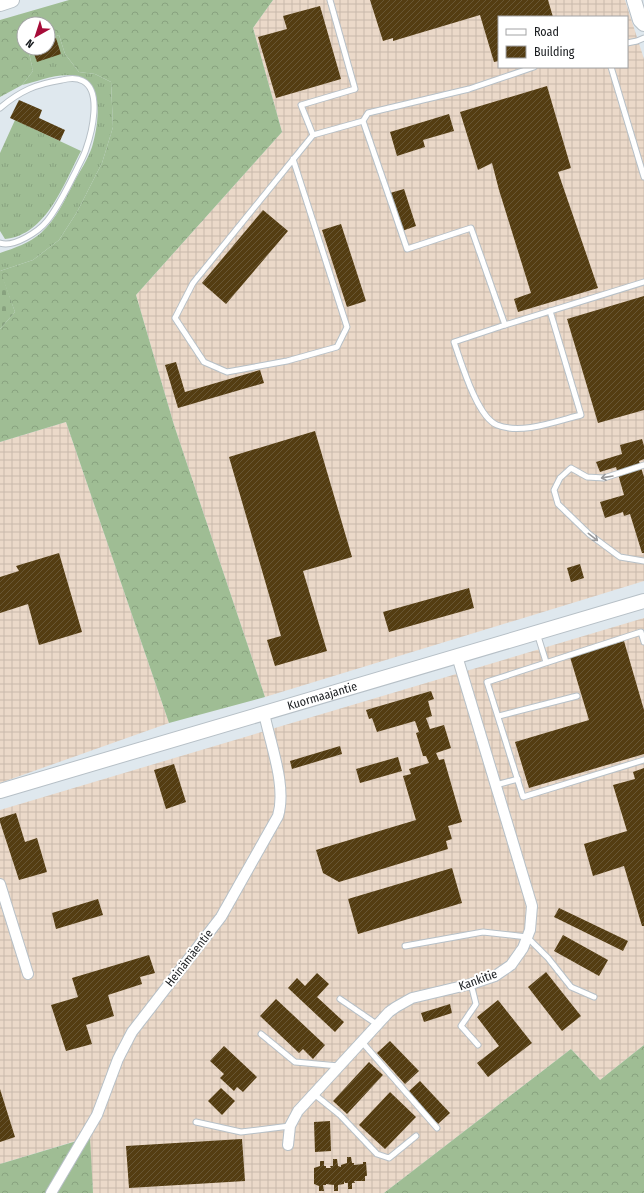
<svg xmlns="http://www.w3.org/2000/svg" width="644" height="1193" viewBox="0 0 644 1193" font-family="'Fira Sans Condensed',sans-serif">
<style>
.industrial{fill:url(#industrial-grid);fill-rule:evenodd}
.grass{fill:url(#grass-tufts)}
.forest{fill:url(#forest-crowns)}
.cemetery{fill:url(#cemetery-stones)}
.building{fill:url(#building-hatch)}
.lines{fill:none;stroke-linecap:round;stroke-linejoin:round}
.lane-casing{stroke:#b7c0c7;stroke-width:7}
.street-casing{stroke:#b7c0c7;stroke-width:12}
.secondary-casing{stroke:#b7c0c7;stroke-width:16}
.lane{stroke:#fff;stroke-width:5}
.street{stroke:#fff;stroke-width:10}
.secondary{stroke:#fff;stroke-width:14}
.oneway{stroke:#97989a}
.labels{text-anchor:middle;stroke-width:4;stroke-linejoin:round;paint-order:stroke}
.street-label{font-size:12px;fill:#181b1e;stroke:#fff}
</style>
<defs>
<pattern id="industrial-grid" width="8" height="8" patternUnits="userSpaceOnUse"><rect width="8" height="8" fill="#ebd9c9"/><path d="M0 4h8M4 0v8" fill="none" stroke="#c9baac"/></pattern>
<pattern id="grass-tufts" width="24" height="20" patternUnits="userSpaceOnUse"><rect width="24" height="20" fill="#9fbd94"/><path d="M3 7l-1-3M5 7V3M7 7l1-3M15 17l-1-3M17 17v-4M19 17l1-3" fill="none" stroke="#88a27f"/></pattern>
<pattern id="forest-crowns" width="20" height="18" patternUnits="userSpaceOnUse"><rect width="20" height="18" fill="#9fbd94"/><path d="M2 6a3 3 0 1 1 6 0M12 15a3 3 0 1 1 6 0" fill="none" stroke="#88a27f"/></pattern>
<pattern id="cemetery-stones" width="16" height="16" patternUnits="userSpaceOnUse"><rect width="16" height="16" fill="#9fbd94"/><path d="M2 7V4a2 2 0 0 1 4 0v3zM10 15v-3a2 2 0 0 1 4 0v3z" fill="#88a27f"/></pattern>
<pattern id="building-hatch" width="6" height="6" patternUnits="userSpaceOnUse"><rect width="6" height="6" fill="#543d12"/><path d="M-1 1l2-2M0 6l6-6M5 7l2-2" fill="none" stroke="#685634"/></pattern>
</defs>
<rect width="100%" height="100%" fill="#dfe8ee"/>
<!-- industrial -->
<g class="industrial">
<path d="M273 0H625L644 59V581L265 697 174 425 136 295 282 132 253 28ZM499 17H627V67H499Z"/>
<path d="M66 422 169 723 0 783V442Z"/>
<path d="M644 618V1045L600 1080 571 1049 384 1193H93L89 1137 0 1164V810Z"/>
</g>
<!-- grass -->
<g class="grass">
<path d="M59 35 65 54 79 72 95 74 111 82 113 127 102 163 77 212 59 240 33 260 0 271V253C15 248 29 243 41 233 56 219 65 200 74 182 80 171 88 159 92 147 98 127 105 85 79 77 61 71 39 81 22 85L33 71 28 48H48V39Z"/>
<path d="M15 120 81 151C64 183 47 235 5 239L0 231V153Z"/>
</g>
<!-- forest -->
<g class="forest">
<path d="M69 0H273L253 28 282 132 136 295 174 425 265 697 169 723 66 422 0 442V329L15 312 0 271 33 260 59 240 77 212 102 163 113 127 111 82 95 74 79 72 65 54 59 35 48 39V24H24V48H28L33 71 22 85 0 97V20Z"/>
<path d="M644 1045V1193H384L571 1049 600 1080Z"/>
<path d="M90 1137 93 1193H0V1164Z"/>
</g>
<!-- cemetery -->
<path class="cemetery" d="M0 269 15 312 0 329Z"/>
<!-- building -->
<g class="building">
<path d="M370 0H548L553 17H499V61L494 62 480 15 393 41V38L383 41Z"/>
<path d="M320 6 341 79 276 98 258 37 287 29 283 16Z"/>
<path d="M56 38 61 54 37 62 32 48H48V41Z"/>
<path d="M547 86 571 168 558 172 598 288 518 312 514 299 531 293 499 190 492 163 478 170 460 112Z"/>
<path d="M19 100 42 110 39 118 65 130 60 141 10 118Z"/>
<path d="M449 114 454 131 423 140 425 147 397 156 390 132Z"/>
<path d="M404 189 416 226 402 231 390 193Z"/>
<path d="M263 210 288 231 226 304 202 283Z"/>
<path d="M341 224 366 301 347 307 322 230Z"/>
<path d="M644 296V410L598 423 567 319Z"/>
<path d="M176 362 185 392 260 370 264 383 178 408 165 365Z"/>
<path d="M315 431 352 557 303 571 327 651 275 666 267 640 281 636 229 457Z"/>
<path d="M642 439 644 446V459L639 461 644 477V553H642L630 514 624 516 623 512 605 518 600 502 624 495 616 467 600 472 596 462 622 454 620 445Z"/>
<path d="M59 553 82 632 39 645 28 604 0 613V577L19 571 16 566Z"/>
<path d="M580 564 584 578 571 582 567 568Z"/>
<path d="M469 588 474 608 389 632 383 612Z"/>
<path d="M624 641 644 710V754L529 788 515 742 589 720 570 657Z"/>
<path d="M431 691 434 699 428 701 432 716 426 718 430 729 444 725 451 748 436 753 439 760 444 759 462 822 448 826 452 839 446 841 448 849 339 882 323 873 316 850 416 820 403 776 411 774 409 769 429 763 426 756H423L416 733 419 732 415 721 377 732 372 718 369 719 366 710Z"/>
<path d="M340 746 342 754 292 769 290 761Z"/>
<path d="M398 757 402 771 360 783 356 769Z"/>
<path d="M174 764 186 802 166 809 154 770Z"/>
<path d="M644 768V926H642L624 866 593 876 584 844 627 831 613 785 635 779 633 772Z"/>
<path d="M16 813 25 842 37 838 47 872 19 880 0 822V818Z"/>
<path d="M452 868 462 903 358 934 348 899Z"/>
<path d="M98 899 103 915 56 929 52 913Z"/>
<path d="M559 908 628 941 623 951 554 917Z"/>
<path d="M563 935 608 960 599 976 554 951Z"/>
<path d="M149 955 155 973 140 977 142 984 108 995 114 1016 86 1025 92 1044 66 1051 51 1005 78 997 72 978Z"/>
<path d="M546 972 581 1016 562 1031 528 987Z"/>
<path d="M317 973 329 984 317 997 344 1022 335 1032 288 988 297 978 305 986Z"/>
<path d="M276 999 325 1045 313 1059 303 1049 299 1053 260 1016Z"/>
<path d="M498 1000 532 1043 488 1077 477 1063 499 1046 477 1017Z"/>
<path d="M450 1004 452 1013 424 1022 421 1013Z"/>
<path d="M390 1041 419 1071 405 1084 377 1053Z"/>
<path d="M224 1046 257 1077 243 1092 237 1087 234 1091 220 1078 224 1074 210 1061Z"/>
<path d="M369 1062 383 1075 347 1114 333 1101Z"/>
<path d="M420 1081 450 1113 438 1124 408 1092Z"/>
<path d="M221 1088 235 1101 222 1115 208 1101Z"/>
<path d="M0 1089 15 1137 0 1142Z"/>
<path d="M390 1092 416 1117 385 1149 359 1125Z"/>
<path d="M330 1121 331 1151 315 1152 314 1122Z"/>
<path d="M242 1139 245 1181 129 1188 126 1146Z"/>
<path d="M347 1157H351L352 1163H354V1165L363 1164V1162H366L367 1176H365V1181H354L355 1183H352V1189H348V1183H345L344 1181V1184L338 1185V1191H334V1185L326 1184V1185H323L324 1191H319V1186L314 1184V1168L320 1166V1161H324V1166H326V1168H331L330 1166H333V1159H337L338 1166 341 1167V1165L347 1163Z"/>
</g>
<g class="lines">
<defs>
<g id="lane">
<path d="M627 43 637 41 644 38"/>
<path d="M534 67 469 89 368 113 363 121 407 249 471 228 505 325 644 282"/>
<path d="M611 67 644 177"/>
<path d="M0 108C20 91 36 84 62 80 69 78 76 77 83 81 102 91 92 132 86 149 84 156 79 164 76 171 67 188 59 206 47 221 39 231 14 248 0 243"/>
<path d="M313 135 301 105 355 89 330 0"/>
<path d="M293 159 347 327 337 347 287 361 227 372 204 362 175 318 193 283 313 135 363 121"/>
<path d="M505 325 454 342C461 362 477 417 497 425 521 435 557 421 581 415L550 311"/>
<path d="M644 465 604 478 587 477 571 468 560 478 554 490 558 504 589 534 620 557 644 561"/>
<path d="M537 633 546 662"/>
<path d="M644 642 641 632 487 682 523 797 644 760"/>
<path d="M499 716 577 696"/>
<path d="M496 785 518 779"/>
<path d="M405 946 483 932 527 937 548 958 571 987 594 997"/>
<path d="M471 984 476 1004 461 1026 478 1045"/>
<path d="M340 999 378 1025"/>
<path d="M261 1034 295 1062 339 1066"/>
<path d="M362 1042 437 1128"/>
<path d="M314 1094 340 1115 377 1154 389 1158 416 1136"/>
<path d="M196 1122 241 1132 290 1126"/>
</g>
<g id="street">
<path d="M0 884 28 974"/>
<path d="M288 1145 290 1126 298 1111 389 1012 396 1007 412 998 471 984 495 976 511 965 523 948 530 930 532 906 457 656"/>
<path d="M51 1193 97 1115 118 1059 132 1032 221 917 278 816C287 786 270 743 264 713"/>
</g>
<g id="secondary">
<path d="M634 0 640 20 644 24"/>
<path d="M0 4 12 0"/>
<path id="s1" d="M0 791 644 601"/>
</g>
</defs>
<!-- lane casing -->
<use href="#lane" class="lane-casing"/>
<!-- street casing -->
<use href="#street" class="street-casing"/>
<!-- secondary casing -->
<use href="#secondary" class="secondary-casing"/>
<!-- lane -->
<use href="#lane" class="lane"/>
<!-- street -->
<use href="#street" class="street"/>
<!-- secondary -->
<use href="#secondary" class="secondary"/>
</g>
<!-- one-way arrows -->
<defs><path id="oneway-shaft" d="M-6 0H5M1.5-3L5.5 0L1.5 3" fill="none" stroke-width="1.6" stroke-linecap="round" stroke-linejoin="round"/></defs>
<g class="oneway">
<use href="#oneway-shaft" transform="translate(607 477) rotate(170)"/>
<use href="#oneway-shaft" transform="translate(593 537) rotate(38)"/>
</g>
<g class="labels">
<!-- street labels -->
<g class="street-label">
<text dy="4" stroke="none"><textPath href="#s1" startOffset="336">Kuormaajantie</textPath></text>
<text transform="translate(189 958) rotate(-52)" y="4">Heinämäentie</text>
<text transform="translate(478 980) rotate(-20)" y="4">Kankitie</text>
</g>
</g>
<!-- legend -->
<rect x="498" y="16" width="130" height="52" fill="#ffffff" stroke="#a3a4a5"/>
<rect x="506" y="29" width="20" height="6" fill="#ffffff" stroke="#a3a4a5"/>
<text x="534" y="36" font-size="12" fill="#181b1e">Road</text>
<rect x="506" y="46" width="20" height="12" fill="url(#building-hatch)" stroke="#a3a4a5"/>
<text x="534" y="56" font-size="12" fill="#181b1e">Building</text>
<!-- north arrow -->
<g transform="translate(36 36) rotate(219)"><circle r="19" fill="#ffffff" stroke="#a3a4a5"/>
<path d="M0-3L7 15L0 10L-7 15Z" fill="#a60c38"/>
<text y="-6" font-size="11" font-weight="bold" text-anchor="middle" fill="#181b1e">N</text>
</g>
</svg>
